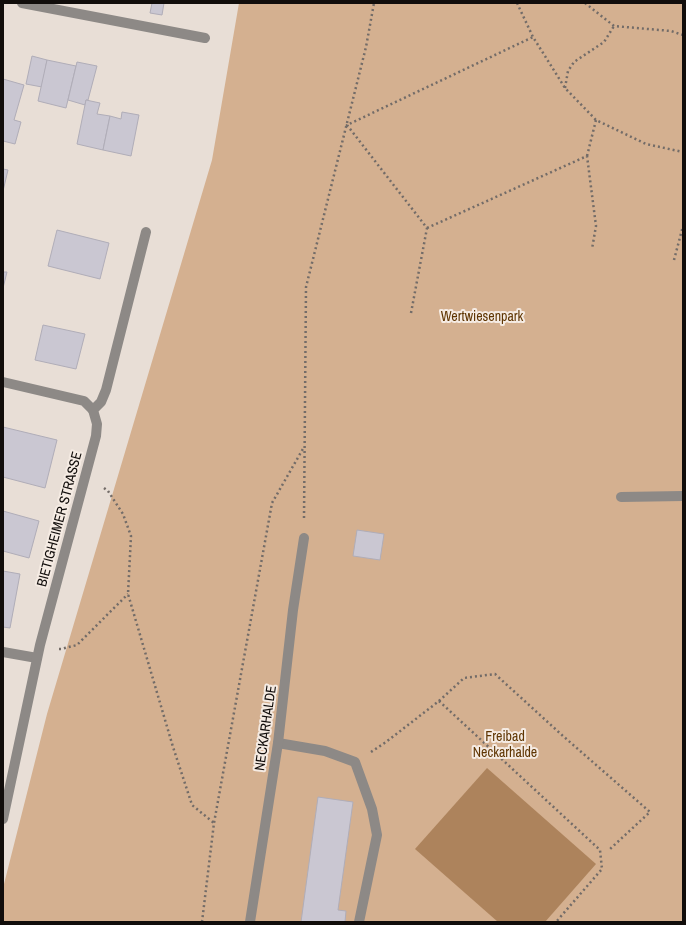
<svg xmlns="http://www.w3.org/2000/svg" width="686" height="925" viewBox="0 0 686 925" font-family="'Archivo Narrow',sans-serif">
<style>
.green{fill:#d4b090}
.water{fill:#ad835c}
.building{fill:#cac7d2;stroke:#b0adb8}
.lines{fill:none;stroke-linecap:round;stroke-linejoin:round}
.path{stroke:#736c68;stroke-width:2.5;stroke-dasharray:2 3;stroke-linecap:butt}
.minor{stroke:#8d8986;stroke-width:10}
.labels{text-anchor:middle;stroke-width:4;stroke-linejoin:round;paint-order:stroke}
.park-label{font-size:14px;fill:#5f3502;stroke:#f5ebe3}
.street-label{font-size:14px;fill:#110d0b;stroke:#f5ebe3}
</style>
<rect width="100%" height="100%" fill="#e8ded6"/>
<!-- green -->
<path class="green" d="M239 3H683V922H3V888L47 714 212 160Z"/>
<!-- water -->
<path class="water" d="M487 768 596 864 545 922H498L415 849Z"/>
<!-- building -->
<g class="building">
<path d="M152 3H164L162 15 150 13Z"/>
<path d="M32 56 47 60 42 87 26 84Z"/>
<path d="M47 60 76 66 66 108 38 101Z"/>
<path d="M77 62 97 66 88 100H86L85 105 68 100Z"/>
<path d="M3 79 24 85 14 120 21 122 15 144 3 141Z"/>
<path d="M86 100 100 103 97 114 110 116 103 150 77 144Z"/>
<path d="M122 112 139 115 131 156 103 150 110 116 121 119Z"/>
<path d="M3 169 8 170 3 191Z"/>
<path d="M57 230 109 243 100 279 48 266Z"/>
<path d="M3 272H7L3 288Z"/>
<path d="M43 325 85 334 76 369 35 360Z"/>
<path d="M3 427 57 440 45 488 3 477Z"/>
<path d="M3 511 39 521 29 558 3 551Z"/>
<path d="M357 530 384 534 380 560 353 556Z"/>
<path d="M3 571 20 574 10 628 3 627Z"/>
<path d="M318 797 353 802 338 910 346 911 345 922H301Z"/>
</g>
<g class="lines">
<!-- path -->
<g class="path">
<path d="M517 3 533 37 565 88 596 120 646 144 683 152"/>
<path d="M585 3 614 26 671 31 683 35"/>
<path d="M565 88 568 71 574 62 604 42 614 26"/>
<path d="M587 156 596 120"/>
<path d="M427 228 587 156 596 226 592 249"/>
<path d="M674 260 683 226"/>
<path d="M411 313 427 228 347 125 533 37"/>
<path d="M104 488 108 491 123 514 131 536 128 594 173 747 192 805 214 823"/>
<path d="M304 518 306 287 366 47 374 3"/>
<path d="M59 649H61L77 645 128 594"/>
<path d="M439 701 464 678 495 674 563 736 650 812 610 849"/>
<path d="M371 752 386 742 439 701 600 850 602 869 556 922"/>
<path d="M202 922 214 823 272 503 304 447"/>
</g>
<!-- minor -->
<g class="minor">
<path d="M22 3 205 38"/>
<path d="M3 382 84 401 93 410"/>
<path d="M621 497 683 496"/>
<path d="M3 652 37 658"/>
<path d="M278 743 325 751 355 762 372 809 377 835 359 922"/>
<path d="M3 819 40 645 96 436 97 424 93 410 101 402 106 390 146 232"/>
<path d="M250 922 278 743 293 610 304 538"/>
</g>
</g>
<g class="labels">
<!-- park labels -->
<g class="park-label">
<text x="482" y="321">Wertwiesenpark</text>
<text x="505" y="741">Freibad<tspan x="505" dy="16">Neckarhalde</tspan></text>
</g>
<!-- street labels -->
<g class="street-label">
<text transform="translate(59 519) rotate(-75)" y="5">BIETIGHEIMER STRASSE</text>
<text transform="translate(265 728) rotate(-82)" y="5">NECKARHALDE</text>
</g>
</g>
<!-- border -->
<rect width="686" height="925" fill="none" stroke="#110d0b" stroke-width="8"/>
</svg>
